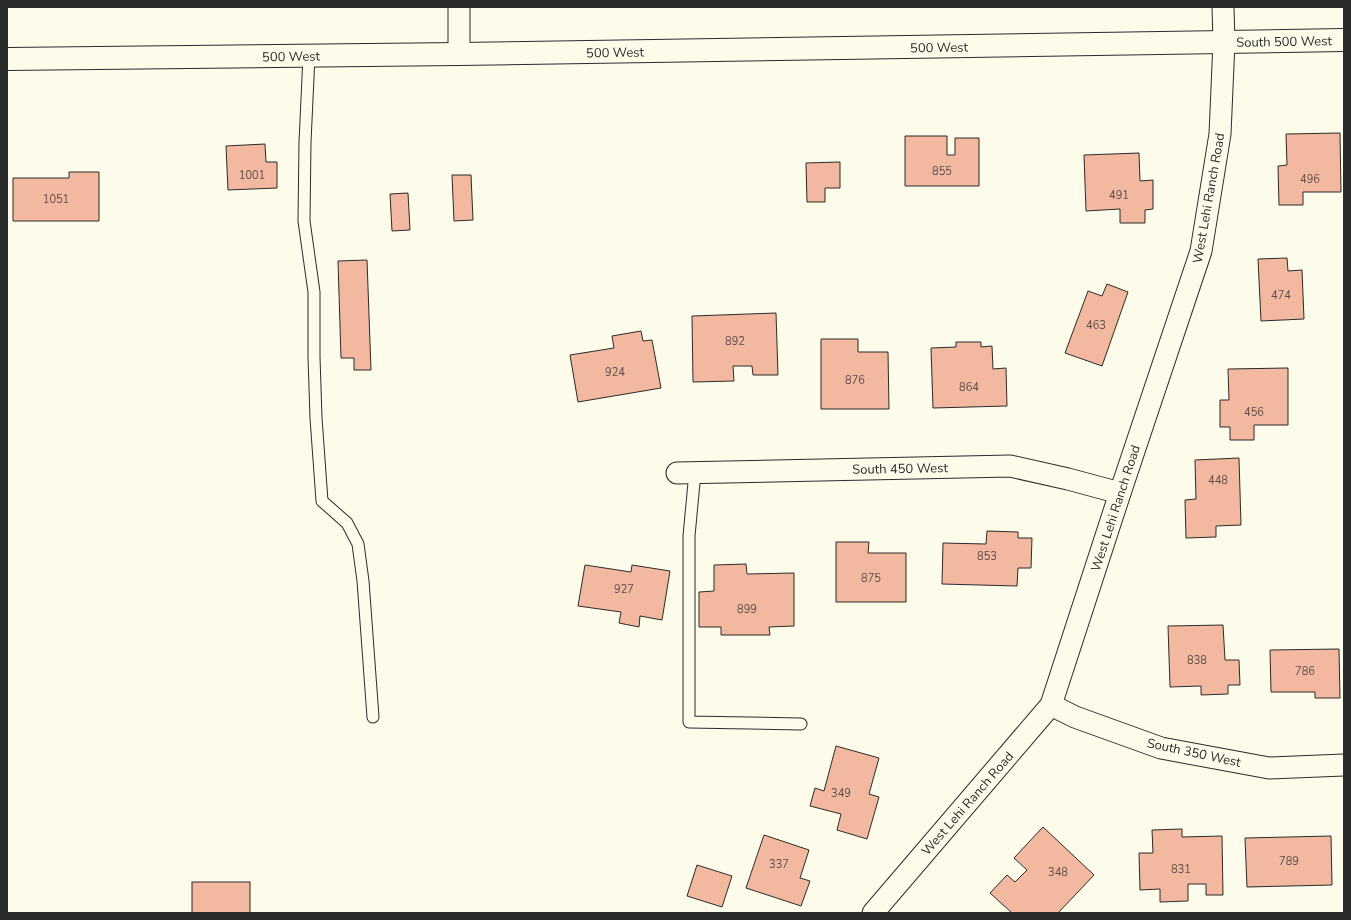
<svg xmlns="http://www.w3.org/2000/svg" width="1351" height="920" viewBox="0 0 1351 920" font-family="'Nunito Sans',sans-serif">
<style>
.building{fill:#f2b8a0;stroke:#2b2b2b}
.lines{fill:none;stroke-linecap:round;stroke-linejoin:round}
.lane-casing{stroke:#2b2b2b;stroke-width:13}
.street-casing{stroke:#2b2b2b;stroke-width:23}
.secondary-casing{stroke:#2b2b2b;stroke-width:24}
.lane{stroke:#fdfbea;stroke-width:11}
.street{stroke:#fdfbea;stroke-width:21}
.secondary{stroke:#fdfbea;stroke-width:22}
.labels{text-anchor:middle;stroke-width:3;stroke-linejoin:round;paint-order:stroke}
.number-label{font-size:11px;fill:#5d4e48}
.street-label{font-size:13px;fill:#2b2b2b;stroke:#fdfbea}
</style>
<rect width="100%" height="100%" fill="#fdfbea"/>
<!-- building -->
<g class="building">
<path d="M1340 133 1341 192H1303V205H1279L1278 166 1287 165 1286 134Z"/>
<path d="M905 136H947V155H955V138H979V186H905Z"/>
<path d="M265 144 266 162H277V188L228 190 226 146Z"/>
<path d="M1139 153 1140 181 1153 180V209L1145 210V223H1120V209L1086 211 1084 155Z"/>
<path d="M840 162V188H825V202H807L806 163Z"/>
<path d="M69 172H99V221H13V178H69Z"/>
<path d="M452 175H471L473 220 454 221Z"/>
<path d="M408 193 410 230 392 231 390 194Z"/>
<path d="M1287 258 1288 271 1302 270 1304 319 1261 321 1258 259Z"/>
<path d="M367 260 371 370H354V358H341L338 261Z"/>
<path d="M1107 284 1128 292 1102 366 1065 353 1088 291 1102 296Z"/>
<path d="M776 313 778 375H753L752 366H733L734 381 693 382 692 316Z"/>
<path d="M641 331 643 341 652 340 661 388 578 402 570 355 614 348 612 336Z"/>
<path d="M821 339H858V352H888L889 409H821Z"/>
<path d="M956 342H981V347L992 346 993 369 1006 368 1007 406 933 408 931 348 956 347Z"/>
<path d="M1288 368V425H1254V440H1230V427H1220V400H1229L1228 369Z"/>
<path d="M1239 458 1241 525 1216 526V537L1186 538 1185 500 1196 499 1195 460Z"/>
<path d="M987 531 1018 532V538H1032L1031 568H1018L1017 586 942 584 943 543 986 544Z"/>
<path d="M836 542H869L868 553H906V602H836Z"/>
<path d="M746 564 747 574 794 573V626L769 627 770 635H721V627H699V592L714 591V565Z"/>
<path d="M585 565 631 572 632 565 670 571 662 620 640 616 639 627 619 623 621 612 578 606Z"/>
<path d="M1223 625 1225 660H1239L1240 685H1228V694L1201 695V686L1170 687 1168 626Z"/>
<path d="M1339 649 1340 698H1315V692H1271L1270 650Z"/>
<path d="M836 746 879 758 869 794 879 797 867 839 837 830 841 814 810 806 815 788 824 791Z"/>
<path d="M1043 827 1094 875 1058 913H1012L990 893 1007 875 1015 882 1027 870 1014 858Z"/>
<path d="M1182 829V837L1222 836 1223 895H1206V884H1188V901L1160 902V889L1140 890 1139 853H1153L1152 830Z"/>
<path d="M764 835 809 850 800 878 810 881 801 906 746 888Z"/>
<path d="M1331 836 1332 885 1247 887 1245 838Z"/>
<path d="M697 865 732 876 722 907 687 896Z"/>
<rect x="192" y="882" width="58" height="31"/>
</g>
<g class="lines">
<defs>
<g id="lane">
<path d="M309 56 305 142 304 221 314 292V357L316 418 322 501 347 523 358 544 363 581 373 717"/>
<path d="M695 472 689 536V722L801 724"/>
</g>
<g id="street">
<path d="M459 54V7"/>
<path d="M677 473 1010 466 1068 479 1120 493"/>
<path d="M1051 705 1075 717 1161 748 1269 768 1344 765"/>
<path d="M873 913 1051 705 1120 493 1201 251 1220 134 1224 42 1223 7"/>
</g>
<path id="secondary" d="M7 59 459 54 1344 40"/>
</defs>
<!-- lane casing -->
<use href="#lane" class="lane-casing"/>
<!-- street casing -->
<use href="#street" class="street-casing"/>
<!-- secondary casing -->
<use href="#secondary" class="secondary-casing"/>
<!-- lane -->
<use href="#lane" class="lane"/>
<!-- street -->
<use href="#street" class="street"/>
<!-- secondary -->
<use href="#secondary" class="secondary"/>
</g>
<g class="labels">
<!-- number labels -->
<g class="number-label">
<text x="942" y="175">855</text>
<text x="252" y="179">1001</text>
<text x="1310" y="183">496</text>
<text x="1119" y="199">491</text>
<text x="56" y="203">1051</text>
<text x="1281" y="299">474</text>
<text x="1096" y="329">463</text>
<text x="735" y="345">892</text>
<text x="615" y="376">924</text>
<text x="855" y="384">876</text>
<text x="969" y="391">864</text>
<text x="1254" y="416">456</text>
<text x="1218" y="484">448</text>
<text x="987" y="560">853</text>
<text x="871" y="582">875</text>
<text x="624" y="593">927</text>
<text x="747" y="613">899</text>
<text x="1197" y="664">838</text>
<text x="1305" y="675">786</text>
<text x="841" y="797">349</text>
<text x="1289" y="865">789</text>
<text x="779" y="868">337</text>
<text x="1181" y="873">831</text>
<text x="1058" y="876">348</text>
</g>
<!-- street labels -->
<g class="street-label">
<text transform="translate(1284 41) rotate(-1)" y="5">South 500 West</text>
<text transform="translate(939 47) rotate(-1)" y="5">500 West</text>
<text transform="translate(615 52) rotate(-1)" y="5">500 West</text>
<text transform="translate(291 56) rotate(-1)" y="5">500 West</text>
<text transform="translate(1208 198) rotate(-80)" y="5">West Lehi Ranch Road</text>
<text transform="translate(900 468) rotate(-1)" y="5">South 450 West</text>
<text transform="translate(1115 508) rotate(-72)" y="5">West Lehi Ranch Road</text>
<text transform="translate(1194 752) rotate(12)" y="5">South 350 West</text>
<text transform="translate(967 803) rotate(-49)" y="5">West Lehi Ranch Road</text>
</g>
</g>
<!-- border -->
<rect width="1351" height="920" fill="none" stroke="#2b2b2b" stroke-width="16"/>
</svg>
